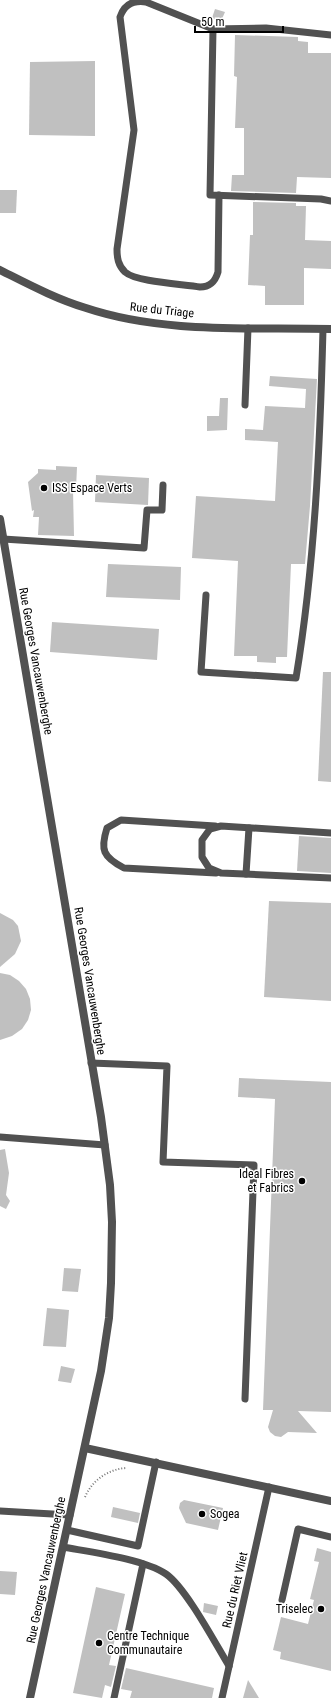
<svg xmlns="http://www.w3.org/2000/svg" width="331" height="1698" viewBox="0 0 331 1698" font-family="'Roboto Condensed',sans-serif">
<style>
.building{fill:#c0c0c0}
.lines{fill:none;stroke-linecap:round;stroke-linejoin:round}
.path{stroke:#737373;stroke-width:2;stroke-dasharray:1 2;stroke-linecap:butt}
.service{stroke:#515151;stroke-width:7}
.minor{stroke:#515151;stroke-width:8}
.tertiary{stroke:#515151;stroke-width:8}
.poi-dot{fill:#000;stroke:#fff;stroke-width:1.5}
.labels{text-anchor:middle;stroke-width:3;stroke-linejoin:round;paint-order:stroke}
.street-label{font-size:12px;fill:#000;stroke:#fff}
.poi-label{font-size:12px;fill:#000;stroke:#fff;text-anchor:start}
</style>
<rect width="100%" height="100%" fill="#fff"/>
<!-- building -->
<g class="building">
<path d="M215 9 225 12 221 21 212 18Z"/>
<path d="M235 35 298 37V41L308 42V53H331V178L297 177 296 193 231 191 232 175H244V128H235L237 77 234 76Z"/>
<path d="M95 61V136L29 135 30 62Z"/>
<path d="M0 190H17L16 213H0Z"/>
<path d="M253 202 296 203V206H306L305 240 331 241V269L304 268V305H265V286L248 285 250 235H253Z"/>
<path d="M270 376 317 379 310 506 305 564H291L287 657H276V663L257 662V656H234L238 561 192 558 196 496 275 501 278 442 245 440V429L263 430 265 406 305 408 306 389 269 386Z"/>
<path d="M220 398H228L227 430 207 431V416H219Z"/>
<path d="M56 466 77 467 76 489 73 490 74 536 38 535 39 517H33L34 510 32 511 28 482 38 473V469L56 470Z"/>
<path d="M96 475 149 478 148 505 95 502Z"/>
<path d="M108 564 181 567 180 600 106 597Z"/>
<path d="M52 622 159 629 157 660 50 652Z"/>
<path d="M323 672H331V782L318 781Z"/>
<path d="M299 836 331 838V873L297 871Z"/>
<path d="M269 901 331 903V1001L264 997Z"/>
<path d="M0 913 13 920 18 926 21 941 15 954 0 967Z"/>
<path d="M0 973 10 975 19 981 26 989 30 999 31 1010 28 1020 22 1029 12 1036 0 1040Z"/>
<path d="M239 1078 331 1082V1412L298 1411 317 1433 288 1432 281 1437 275 1436 270 1432 268 1427 273 1410H263L275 1099 238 1097Z"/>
<path d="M5 1149 9 1173 6 1195 10 1201 6 1209 0 1206V1150Z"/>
<path d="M64 1268 81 1269 78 1292 62 1291Z"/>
<path d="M47 1308 69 1310 66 1347 43 1346Z"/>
<path d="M61 1366 75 1369 71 1383 58 1381Z"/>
<path d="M184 1500 223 1508 218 1530 186 1523 179 1508 180 1503Z"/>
<path d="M113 1507 140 1513 138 1523 111 1517Z"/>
<path d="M317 1548 331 1552V1671L280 1659 281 1652 273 1650 281 1617 308 1624 314 1600 310 1599 319 1562 314 1561Z"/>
<path d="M0 1571 17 1572 15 1595 0 1594Z"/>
<path d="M96 1587 125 1594 109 1665 116 1666 111 1687 105 1685 102 1698 73 1693Z"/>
<path d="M204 1603 218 1606 216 1615 203 1612Z"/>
<path d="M126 1668 214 1688 212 1698H130L132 1691 121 1689Z"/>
<path d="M248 1680 259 1698H243Z"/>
</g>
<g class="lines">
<!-- path -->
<path class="path" d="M85 1497C92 1480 109 1469 126 1468"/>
<!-- service -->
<g class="service">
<path d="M213 29 266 28 331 35"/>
<path d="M219 195 218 272C215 282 210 287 200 287 183 284 136 282 125 272 118 265 117 258 117 249L134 130 120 17C124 5 133 0 146 2L213 29 210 195 321 199 331 201"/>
<path d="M245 405 248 328"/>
<path d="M3 539 144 548 147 510H162L163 485"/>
<path d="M206 595 201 672 296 678C315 563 320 446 323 329"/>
<path d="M215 826 121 820 107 828C100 850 103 857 124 868L216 873"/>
<path d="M331 833 221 826 210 829 202 840V857L209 868 221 873 331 878"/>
<path d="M246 874 249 828"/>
<path d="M91 1063 167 1066 163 1162 254 1165 245 1399"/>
<path d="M0 1137 105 1145"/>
<path d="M0 1511 70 1515"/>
<path d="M67 1530 138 1546 156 1462"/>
<path d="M63 1547C90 1552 144 1559 166 1574 186 1588 215 1643 229 1666"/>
<path d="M282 1600 298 1529 331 1537"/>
<path d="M114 1698 143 1564"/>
<path d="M222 1698 269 1487"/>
</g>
<!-- minor -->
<path class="minor" d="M85 1448 331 1501"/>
<!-- tertiary -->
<g class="tertiary">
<path d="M0 270C28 284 56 299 86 308 164 334 250 327 331 329"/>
<path d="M0 519 101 1117 110 1185 112 1222 111 1283 109 1318 101 1371 30 1698"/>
</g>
</g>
<!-- markers -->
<g class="poi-dot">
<circle cx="44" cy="488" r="4"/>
<circle cx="302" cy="1181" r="4"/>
<circle cx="202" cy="1514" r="4"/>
<circle cx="321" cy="1609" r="4"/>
<circle cx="99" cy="1643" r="4"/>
</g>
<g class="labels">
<!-- street labels -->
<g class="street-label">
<text transform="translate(162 310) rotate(6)" y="4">Rue du Triage</text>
<text transform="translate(36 661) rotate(80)" y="4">Rue Georges Vancauwenberghe</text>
<text transform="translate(90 981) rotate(81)" y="4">Rue Georges Vancauwenberghe</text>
<text transform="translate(46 1570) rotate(-78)" y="4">Rue Georges Vancauwenberghe</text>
<text transform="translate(235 1590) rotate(-77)" y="4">Rue du Riet Vliet</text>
</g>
<!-- poi labels -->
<g class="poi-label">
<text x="52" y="492">ISS Espace Verts</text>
<text x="294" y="1178" text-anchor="end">Ideal Fibres<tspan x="294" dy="14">et Fabrics</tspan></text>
<text x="210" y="1518">Sogea</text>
<text x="313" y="1613" text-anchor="end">Triselec</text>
<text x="107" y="1640">Centre Technique<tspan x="107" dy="14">Communautaire</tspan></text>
</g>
</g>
<!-- scale -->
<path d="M195 26v6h88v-6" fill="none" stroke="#000000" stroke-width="2"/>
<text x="201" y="26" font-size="12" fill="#000000" stroke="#ffffff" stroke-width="3" paint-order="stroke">50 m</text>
</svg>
